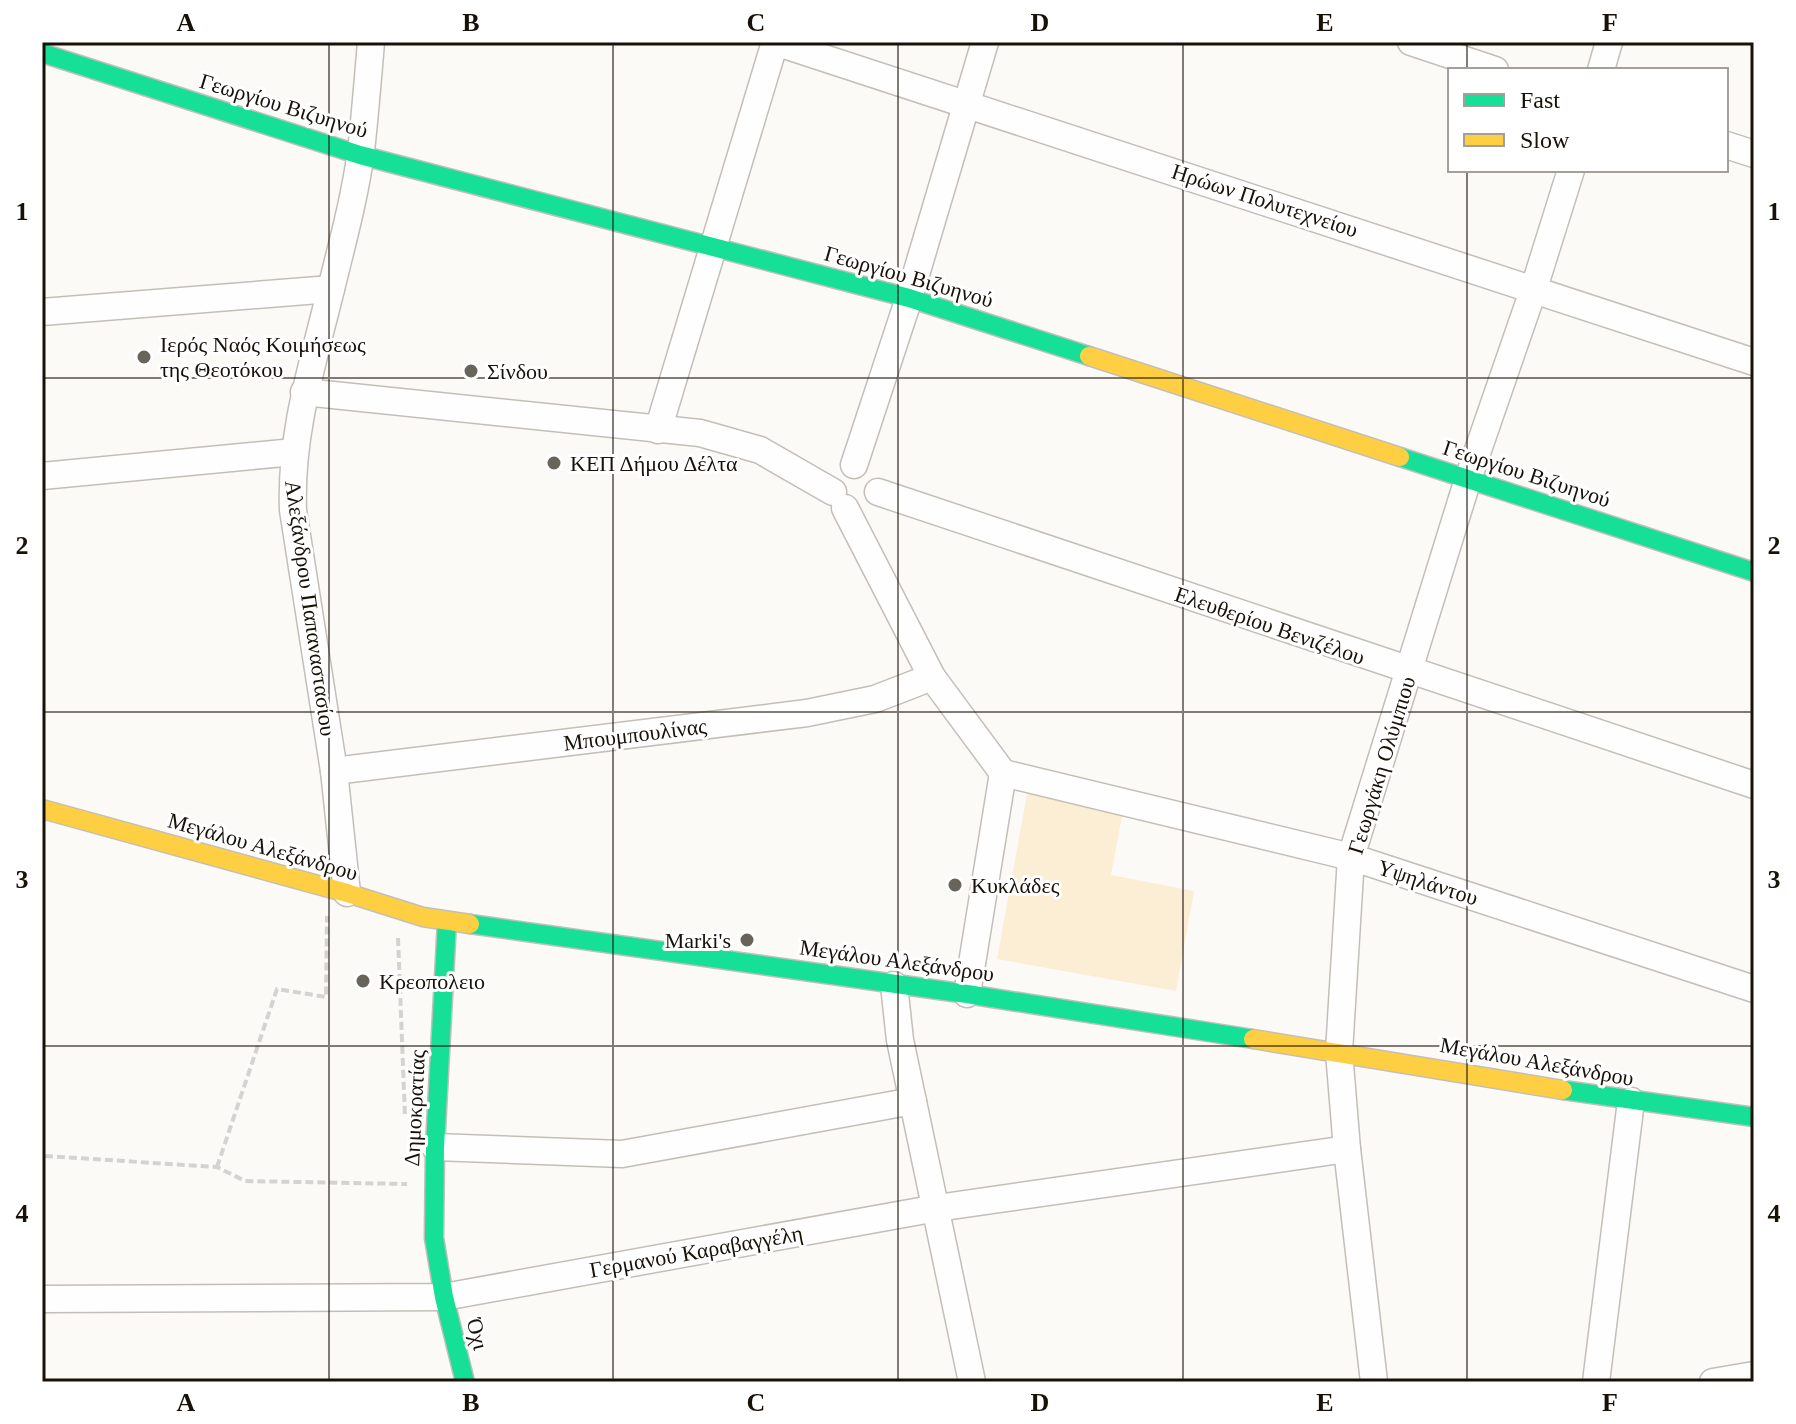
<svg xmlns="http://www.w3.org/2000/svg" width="1796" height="1424" viewBox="0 0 1796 1424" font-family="'Times New Roman',serif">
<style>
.green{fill:#fcedd5}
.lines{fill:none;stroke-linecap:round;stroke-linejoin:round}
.street-casing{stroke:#c3bfb8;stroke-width:29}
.fast-casing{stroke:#c3bfb8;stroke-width:21}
.slow-casing{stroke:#c3bfb8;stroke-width:21}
.path{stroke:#d3d3d2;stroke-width:4;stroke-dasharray:8 4;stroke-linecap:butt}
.street{stroke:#fffefe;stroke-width:26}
.fast{stroke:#16e098;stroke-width:18}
.slow{stroke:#ffcf43;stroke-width:18}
.grid{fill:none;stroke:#181107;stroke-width:2;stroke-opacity:0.55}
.poi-dot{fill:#68635b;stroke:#fff;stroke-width:3}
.labels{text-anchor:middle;stroke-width:6;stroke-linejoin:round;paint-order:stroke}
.street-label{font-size:22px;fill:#181107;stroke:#fff}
.poi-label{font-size:22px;fill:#181107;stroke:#fff;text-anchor:start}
.neatline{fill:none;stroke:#181107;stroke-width:3}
.grid-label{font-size:26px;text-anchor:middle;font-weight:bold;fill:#181107}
</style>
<rect width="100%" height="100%" fill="#fcfaf7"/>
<!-- green -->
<path class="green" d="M1027 794 1123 811 1111 875 1194 891 1176 991 997 959Z"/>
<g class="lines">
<defs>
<g id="street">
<path d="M775 42 1754 362"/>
<path d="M1411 42 1495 70"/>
<path d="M1601 70 1609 42"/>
<path d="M1726 145 1754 154"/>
<path d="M42 312 331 289"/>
<path d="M304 392 700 433 760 450 833 492"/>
<path d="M658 430 775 42"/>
<path d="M854 465 909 298 985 42"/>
<path d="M42 476 294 452"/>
<path d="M878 492 1754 785"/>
<path d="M845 508 932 677 1003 773 1351 857 1754 989"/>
<path d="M334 771 807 713 875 699 932 677"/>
<path d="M347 893 334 771 293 510C290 433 313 363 331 289 342 244 355 197 361 151 365 115 368 78 371 42"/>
<path d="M894 985 900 1040 972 1382"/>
<path d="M967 994 1003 773"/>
<path d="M435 1147 622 1154 913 1101"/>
<path d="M42 1299 444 1297 937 1208 1347 1149"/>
<path d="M1374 1382 1347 1149 1339 1052 1351 857 1468 479 1534 288 1571 170"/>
<path d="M1596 1382 1631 1101"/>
<path d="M1713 1382 1754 1375"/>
</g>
<g id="fast">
<path d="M42 53 360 155 909 298 1089 356"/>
<path d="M1400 457 1754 572"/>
<path d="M447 921 435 1147 434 1238 444 1297 465 1382"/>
<path d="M470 924 967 994 1253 1039"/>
<path d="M1563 1090 1754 1117"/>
</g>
<g id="slow">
<path d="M1089 356 1400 457"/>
<path d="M42 809 347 893 423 917 470 924"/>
<path d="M1253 1039 1563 1090"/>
</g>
</defs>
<!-- street casing -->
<use href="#street" class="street-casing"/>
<!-- fast casing -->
<use href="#fast" class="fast-casing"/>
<!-- slow casing -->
<use href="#slow" class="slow-casing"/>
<!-- path -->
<g class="path">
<path d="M398 938 405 1117"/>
<path d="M45 1156 217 1167 245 1181 407 1184"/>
<path d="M217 1167 277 989 326 997 327 916"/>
</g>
<!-- street -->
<use href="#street" class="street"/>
<!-- fast -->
<use href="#fast" class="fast"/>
<!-- slow -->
<use href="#slow" class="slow"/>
</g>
<!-- grid -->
<path class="grid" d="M329 42V1382M613 42V1382M898 42V1382M1183 42V1382M1467 42V70M1467 170V1382M42 378H1754M42 712H1754M42 1046H1754"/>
<!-- markers -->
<g class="poi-dot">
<circle cx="144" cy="357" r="8"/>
<circle cx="471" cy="371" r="8"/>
<circle cx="554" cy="463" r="8"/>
<circle cx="955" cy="885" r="8"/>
<circle cx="747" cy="940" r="8"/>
<circle cx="363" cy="981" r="8"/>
</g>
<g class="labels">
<!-- street labels -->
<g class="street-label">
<text transform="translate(284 105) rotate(17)" y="8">Γεωργίου Βιζυηνού</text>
<text transform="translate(1265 200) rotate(18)" y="8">Ηρώων Πολυτεχνείου</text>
<text transform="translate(909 276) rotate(16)" y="8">Γεωργίου Βιζυηνού</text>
<text transform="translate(1527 473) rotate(18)" y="8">Γεωργίου Βιζυηνού</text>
<text transform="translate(311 608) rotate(82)" y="8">Αλεξάνδρου Παπαναστασίου</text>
<text transform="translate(1270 625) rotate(19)" y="8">Ελευθερίου Βενιζέλου</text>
<text transform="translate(635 734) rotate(-7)" y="8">Μπουμπουλίνας</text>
<text transform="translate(1381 765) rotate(-73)" y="8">Γεωργάκη Ολύμπιου</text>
<text transform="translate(263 846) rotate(16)" y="8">Μεγάλου Αλεξάνδρου</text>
<text transform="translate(1428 882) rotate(18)" y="8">Υψηλάντου</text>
<text transform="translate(897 960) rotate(8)" y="8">Μεγάλου Αλεξάνδρου</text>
<text transform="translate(1537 1061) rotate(10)" y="8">Μεγάλου Αλεξάνδρου</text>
<text transform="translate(414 1108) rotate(-87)" y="8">Δημοκρατίας</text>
<text transform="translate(696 1251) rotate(-10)" y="8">Γερμανού Καραβαγγέλη</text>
<text transform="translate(478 1334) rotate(76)" y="8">Όχι</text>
</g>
<!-- poi labels -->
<g class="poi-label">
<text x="160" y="352">Ιερός Ναός Κοιμήσεως<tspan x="160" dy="25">της Θεοτόκου</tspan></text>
<text x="487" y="379">Σίνδου</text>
<text x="570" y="471">ΚΕΠ Δήμου Δέλτα</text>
<text x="971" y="893">Κυκλάδες</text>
<text x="731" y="948" text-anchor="end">Marki's</text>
<text x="379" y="989">Κρεοπολειο</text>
</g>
</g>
<!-- border -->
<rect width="1796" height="1424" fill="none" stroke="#ffffff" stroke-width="88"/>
<!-- legend -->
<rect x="1448" y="68" width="280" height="104" fill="#ffffff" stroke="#a3a09c" stroke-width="2"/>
<rect x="1464" y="94" width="40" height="12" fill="#16e098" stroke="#a3a09c" stroke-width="2"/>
<text x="1520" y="108" font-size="24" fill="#181107">Fast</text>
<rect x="1464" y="134" width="40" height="12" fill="#ffcf43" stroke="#a3a09c" stroke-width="2"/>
<text x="1520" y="148" font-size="24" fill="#181107">Slow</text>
<rect x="44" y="44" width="1708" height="1336" class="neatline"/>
<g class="grid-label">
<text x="186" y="31">A</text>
<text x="471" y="31">B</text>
<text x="756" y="31">C</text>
<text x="1040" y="31">D</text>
<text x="1325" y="31">E</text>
<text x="1610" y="31">F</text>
<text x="22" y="220">1</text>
<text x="1774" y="220">1</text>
<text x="22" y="554">2</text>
<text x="1774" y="554">2</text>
<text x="22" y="888">3</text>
<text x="1774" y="888">3</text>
<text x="22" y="1222">4</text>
<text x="1774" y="1222">4</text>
<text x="186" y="1411">A</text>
<text x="471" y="1411">B</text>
<text x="756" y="1411">C</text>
<text x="1040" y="1411">D</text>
<text x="1325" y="1411">E</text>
<text x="1610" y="1411">F</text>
</g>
</svg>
